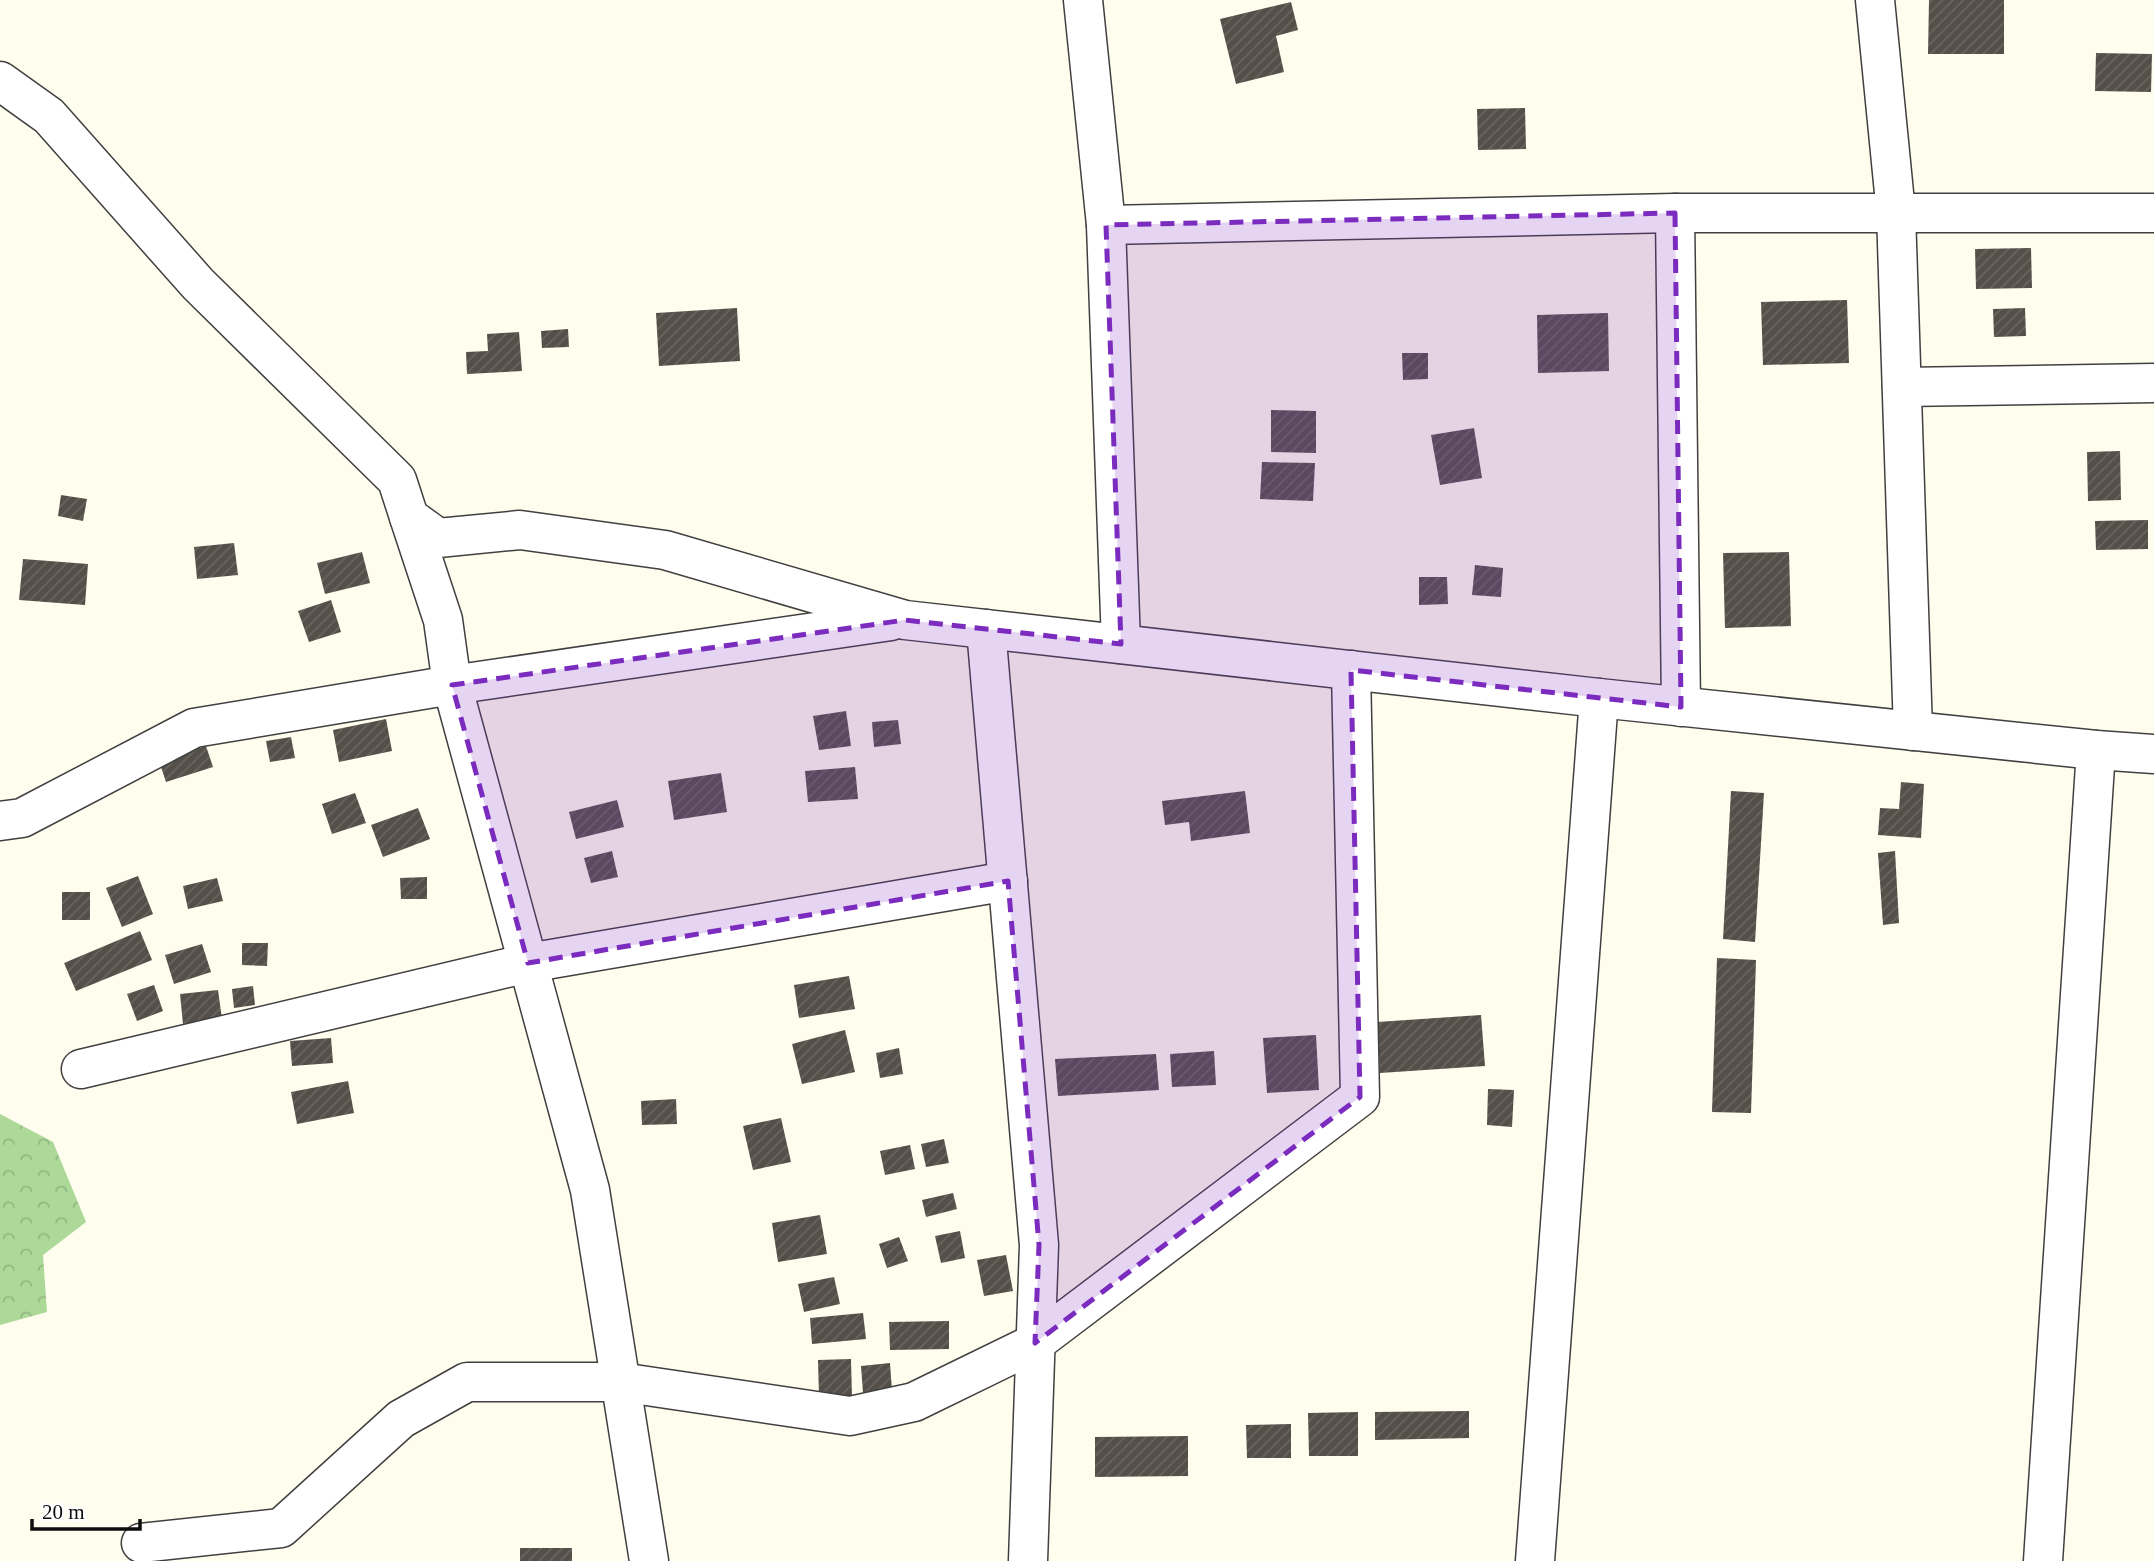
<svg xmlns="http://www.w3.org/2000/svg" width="2154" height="1561" viewBox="0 0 2154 1561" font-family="Georgia,serif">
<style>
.forest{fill:url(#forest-crowns)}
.building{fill:url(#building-hatch)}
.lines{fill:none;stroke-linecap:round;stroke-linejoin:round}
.street-casing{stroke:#404040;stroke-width:41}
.street{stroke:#fff;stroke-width:38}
.marked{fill:#7b2cbf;fill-opacity:0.2;stroke:#7b2cbf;stroke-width:5;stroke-dasharray:14 9;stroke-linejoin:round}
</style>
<defs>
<pattern id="forest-crowns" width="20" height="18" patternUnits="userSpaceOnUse" patternTransform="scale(1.75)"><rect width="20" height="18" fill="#acd898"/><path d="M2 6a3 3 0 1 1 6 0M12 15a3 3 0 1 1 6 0" fill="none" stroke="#93b882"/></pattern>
<pattern id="building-hatch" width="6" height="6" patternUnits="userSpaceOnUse" patternTransform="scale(1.75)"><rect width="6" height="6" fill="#554f49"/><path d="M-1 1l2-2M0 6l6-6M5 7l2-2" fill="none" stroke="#68645f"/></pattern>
</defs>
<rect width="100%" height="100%" fill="#fffded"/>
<!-- forest -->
<path class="forest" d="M0 1114 53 1142 86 1222 43 1255 47 1312 0 1325Z"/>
<!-- building -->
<g class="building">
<path d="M1929 0H2004V54H1928Z"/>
<path d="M1291 2 1298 30 1276 36 1284 72 1236 84 1220 19Z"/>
<path d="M2096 53 2152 54 2151 92 2095 91Z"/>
<path d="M1525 108 1526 149 1478 150 1477 109Z"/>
<path d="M2031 248 2032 288 1976 289 1975 249Z"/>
<path d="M1847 300 1849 363 1763 365 1761 302Z"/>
<path d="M737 308 740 361 659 366 656 313Z"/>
<path d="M2025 308 2026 336 1994 337 1993 309Z"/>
<path d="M1608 313 1609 371 1538 373 1537 315Z"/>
<path d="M568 329 569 347 542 348 541 331Z"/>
<path d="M519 332 522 371 467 374 466 352 488 351 487 334Z"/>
<path d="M1402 353H1428V379L1403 380Z"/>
<path d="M1271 410 1316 411V453L1271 452Z"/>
<path d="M1474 428 1482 478 1440 485 1431 435Z"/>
<path d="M2120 451 2121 500 2088 501 2087 452Z"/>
<path d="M1262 462 1315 463 1313 501 1260 499Z"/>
<path d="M61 495 87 499 83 521 58 516Z"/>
<path d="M2148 520V549L2096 550 2095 521Z"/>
<path d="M234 543 238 575 197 579 194 547Z"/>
<path d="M362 552 370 583 325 594 317 563Z"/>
<path d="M1789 552 1791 626 1725 628 1723 553Z"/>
<path d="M23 559 88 564 85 605 19 600Z"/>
<path d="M1475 565 1503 568 1501 597 1472 595Z"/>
<path d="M1419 577H1447L1448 604 1419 605Z"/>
<path d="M331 600 341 632 309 642 298 611Z"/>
<path d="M846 711 851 746 819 750 813 716Z"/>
<path d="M386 719 392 751 339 762 333 730Z"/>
<path d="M898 720 901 744 874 747 872 722Z"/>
<path d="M291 737 295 758 270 762 266 741Z"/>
<path d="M206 746 213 767 166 782 159 761Z"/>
<path d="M855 767 858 799 808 802 805 771Z"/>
<path d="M721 773 727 812 674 820 668 781Z"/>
<path d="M1901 782 1924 784 1921 838 1878 835 1880 808 1899 809Z"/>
<path d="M1245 791 1250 833 1191 841 1189 822 1165 825 1162 801Z"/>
<path d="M1731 791 1764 793 1755 942 1723 939Z"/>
<path d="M355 793 366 823 332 834 322 804Z"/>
<path d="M617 800 624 827 576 839 569 812Z"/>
<path d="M418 808 430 839 383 857 371 825Z"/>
<path d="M612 851 618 877 591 883 584 858Z"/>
<path d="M1895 851 1899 923 1883 925 1878 853Z"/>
<path d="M138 876 153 914 122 927 106 888Z"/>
<path d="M427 877V899H401L400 878Z"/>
<path d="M217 878 223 901 188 909 183 886Z"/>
<rect x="62" y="892" width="28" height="28"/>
<path d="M140 931 152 960 76 991 64 963Z"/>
<path d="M242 943H268L267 966 242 965Z"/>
<path d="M202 944 211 972 174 984 165 955Z"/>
<path d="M1717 958 1756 960 1751 1113 1712 1112Z"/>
<path d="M849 976 855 1009 799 1018 794 985Z"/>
<path d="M154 985 163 1011 137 1021 127 994Z"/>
<path d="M253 986 255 1005 234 1008 232 989Z"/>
<path d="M218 990 222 1019 183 1024 180 994Z"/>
<path d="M1481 1015 1485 1066 1380 1073 1377 1022Z"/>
<path d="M845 1030 855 1072 802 1084 792 1044Z"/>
<path d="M1316 1035 1319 1090 1267 1093 1263 1038Z"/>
<path d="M331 1038 333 1063 292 1066 290 1041Z"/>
<path d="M899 1048 903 1074 880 1078 876 1053Z"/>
<path d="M1214 1051 1216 1085 1172 1087 1170 1054Z"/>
<path d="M1156 1054 1159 1090 1058 1096 1055 1059Z"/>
<path d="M348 1081 354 1113 297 1124 291 1092Z"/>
<path d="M1488 1089 1514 1090 1512 1127 1487 1125Z"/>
<path d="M676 1099 677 1124 642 1125 641 1101Z"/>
<path d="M781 1118 791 1162 753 1170 743 1126Z"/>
<path d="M944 1139 949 1163 926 1167 921 1144Z"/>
<path d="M910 1145 915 1169 885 1175 880 1151Z"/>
<path d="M953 1193 957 1209 926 1217 922 1200Z"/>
<path d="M820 1215 827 1254 778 1262 772 1223Z"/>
<path d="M960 1231 965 1258 941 1263 935 1236Z"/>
<path d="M899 1237 908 1261 887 1268 879 1244Z"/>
<path d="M1006 1255 1013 1291 984 1296 977 1260Z"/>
<path d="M834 1277 840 1304 804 1312 798 1284Z"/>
<path d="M863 1313 866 1339 812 1344 810 1318Z"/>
<path d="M949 1321V1349L890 1350 889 1322Z"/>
<path d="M851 1359 852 1397H819L818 1360Z"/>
<path d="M890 1363 892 1391 863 1393 861 1366Z"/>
<path d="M1469 1411V1438L1375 1440V1412Z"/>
<path d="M1358 1412V1456H1309L1308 1413Z"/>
<path d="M1291 1424V1458H1247L1246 1425Z"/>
<path d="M1188 1436V1476L1095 1477V1437Z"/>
<rect x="520" y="1548" width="52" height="13"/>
</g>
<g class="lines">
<defs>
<g id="street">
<path d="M1083 0 1106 225 1121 644"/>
<path d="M1875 0 1896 213 1913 731"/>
<path d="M0 81 49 116 198 284 397 480 409 517 438 538 520 530 665 550 905 620 1599 698 2096 750 2154 754"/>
<path d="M1675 213 1681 707"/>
<path d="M1106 225 1675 213H2154"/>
<path d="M1902 387 2154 383"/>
<path d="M409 517 443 620 452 685 590 1190 649 1561"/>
<path d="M986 629 1039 1245 1028 1561"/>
<path d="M0 821 22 818 194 728 452 685 891 621"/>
<path d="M81 1069 528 963 1008 881"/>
<path d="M141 1543 281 1528 401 1419 467 1382H620L850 1416 914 1402 1035 1343 1360 1097 1351 670"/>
<path d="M1535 1561 1599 698"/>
<path d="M2043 1561 2096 750"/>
</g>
</defs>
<!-- street casing -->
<use href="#street" class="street-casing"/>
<!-- street -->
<use href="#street" class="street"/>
</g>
<!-- marked area -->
<path class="marked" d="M1675 213 1681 707 1351 670 1360 1097 1035 1343 1039 1245 1008 881 528 963 452 685 905 620 1121 644 1106 225Z"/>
<!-- scale -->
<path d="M32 1519v10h108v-10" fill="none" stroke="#0d0d0d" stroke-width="3.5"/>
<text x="42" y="1519" font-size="21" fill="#0d0d0d" stroke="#ffffff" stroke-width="5" paint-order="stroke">20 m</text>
</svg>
